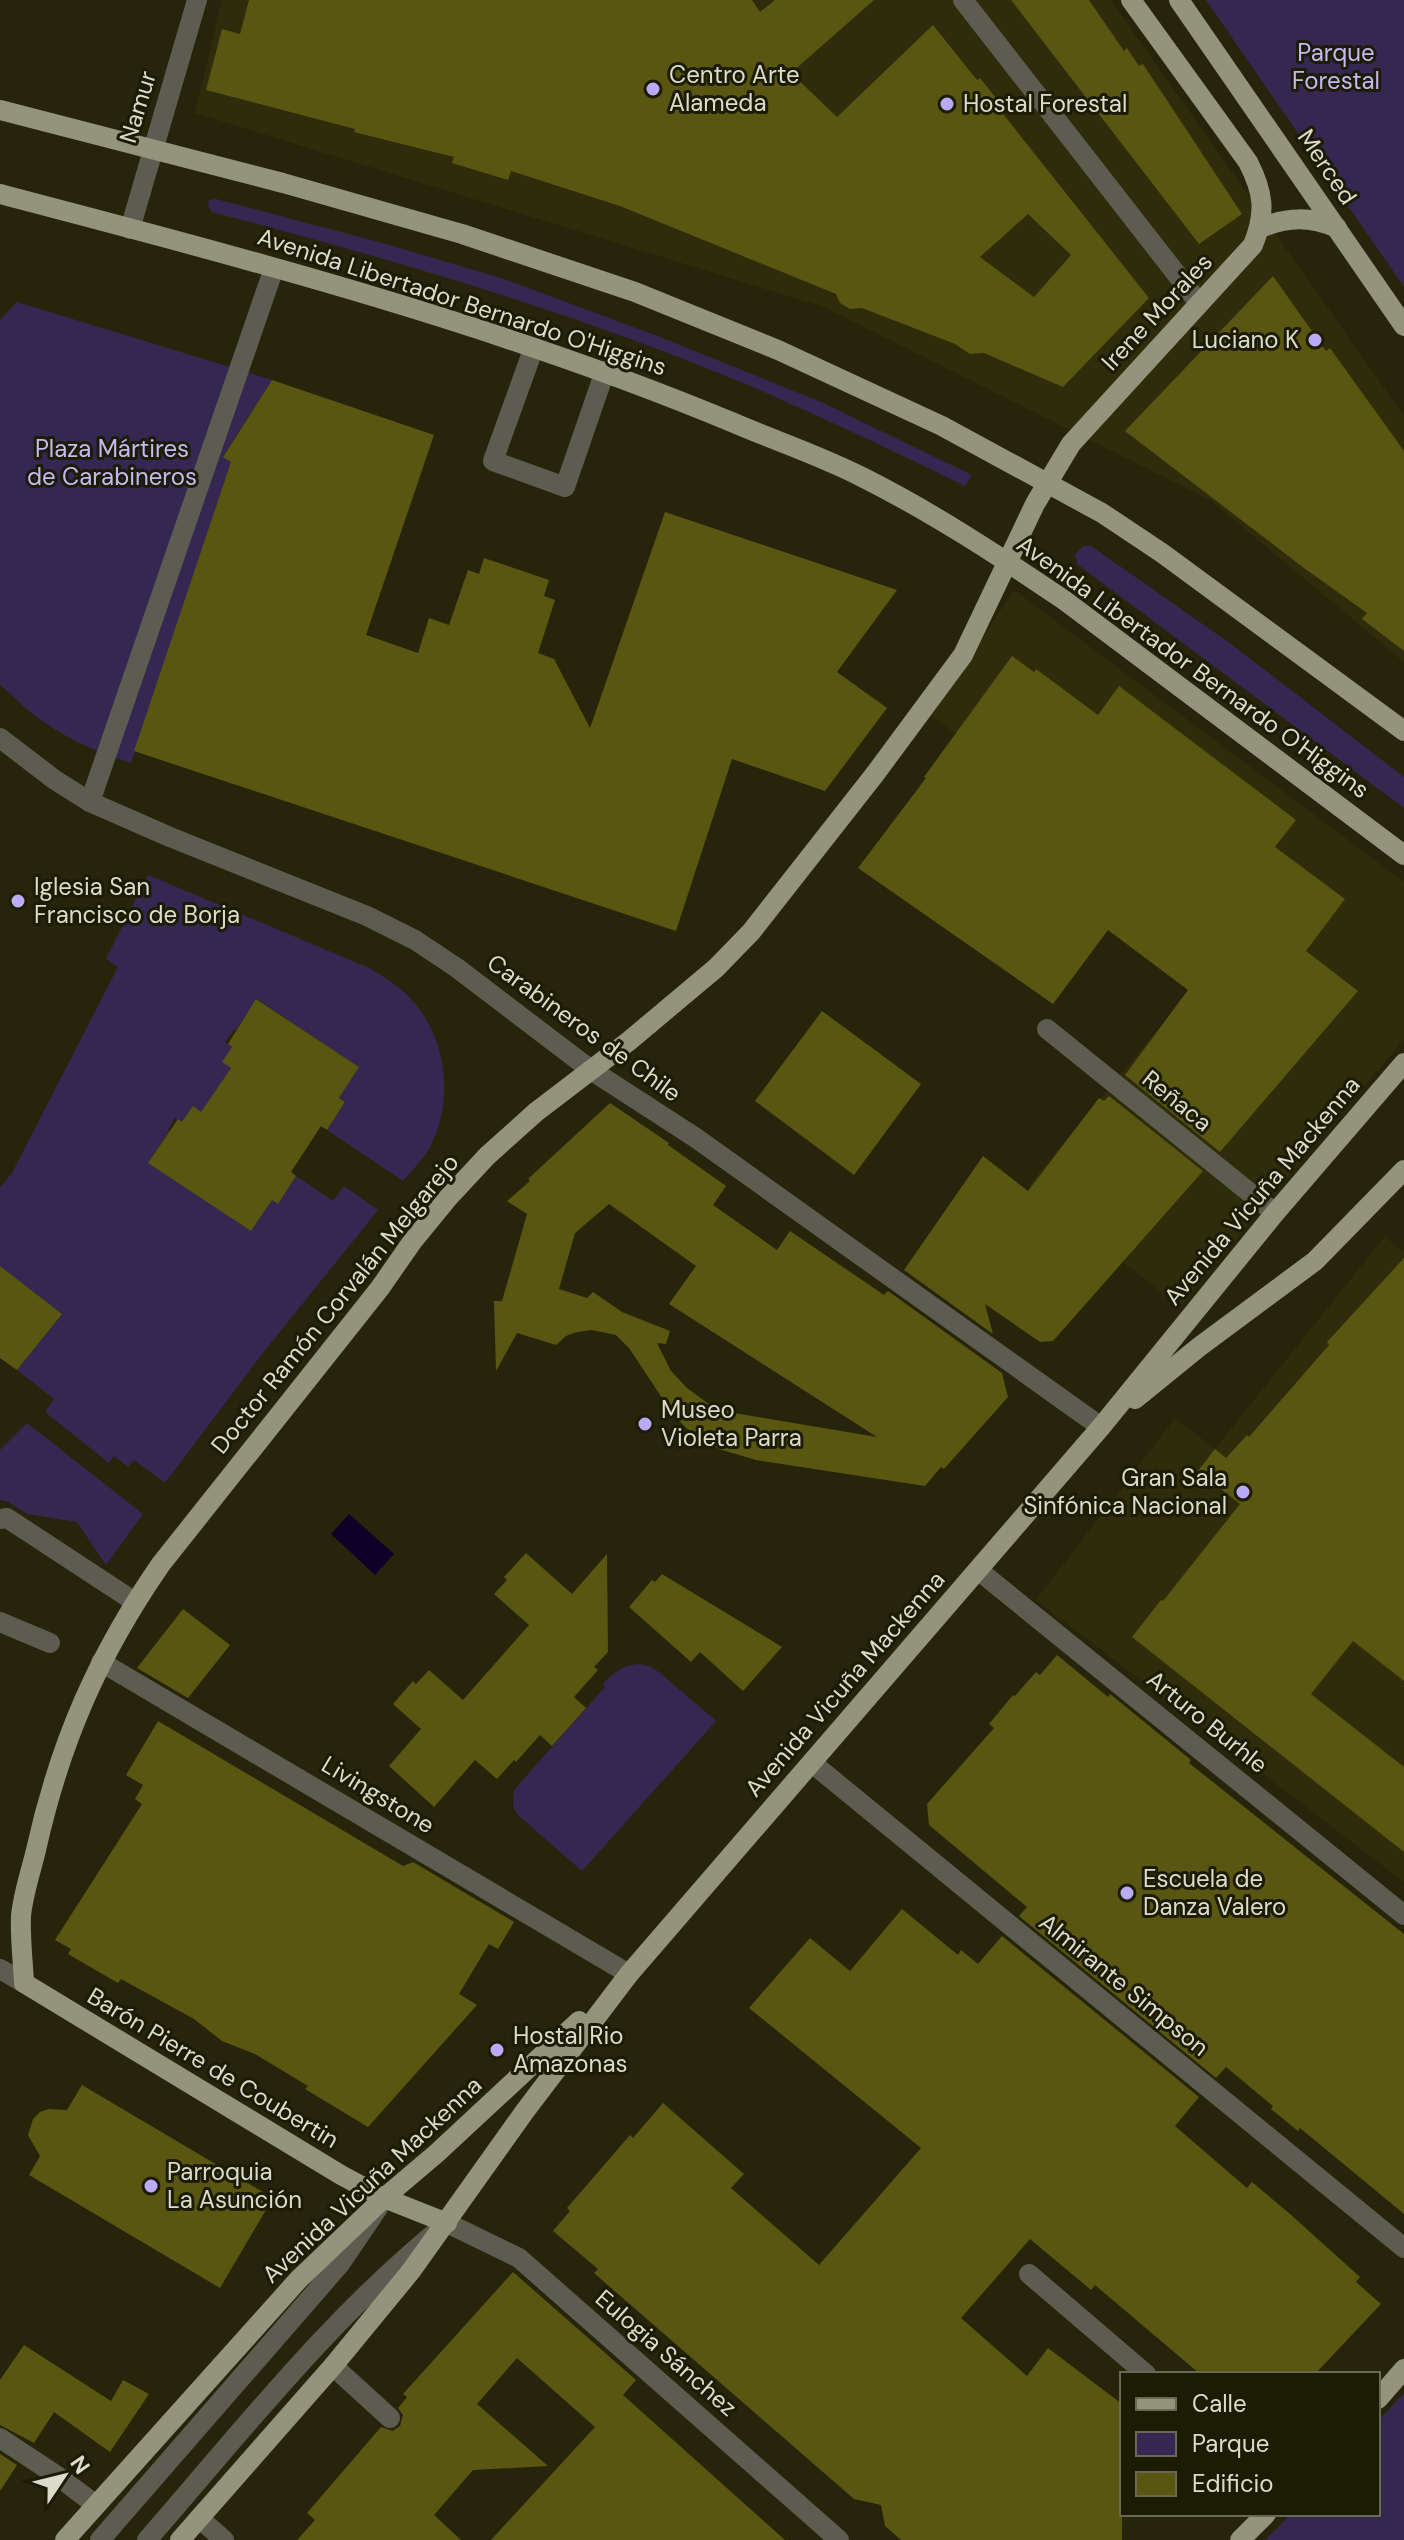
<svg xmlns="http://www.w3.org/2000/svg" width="1404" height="2540" viewBox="0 0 1404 2540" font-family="'DM Sans',sans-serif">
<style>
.built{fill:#2e2c0a}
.green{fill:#342853}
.water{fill:#0d0028}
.building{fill:#595611;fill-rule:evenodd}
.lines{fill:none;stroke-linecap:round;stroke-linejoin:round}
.minor{stroke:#5c5c50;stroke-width:20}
.major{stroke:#94947c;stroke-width:20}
.poi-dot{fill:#bbaaf6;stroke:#1c1b03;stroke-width:3}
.labels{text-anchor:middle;stroke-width:6;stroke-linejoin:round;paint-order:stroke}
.park-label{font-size:24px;fill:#c5b8f3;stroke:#1c1b03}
.poi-label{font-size:24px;fill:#dcdccd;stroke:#1c1b03;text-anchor:start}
.street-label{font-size:24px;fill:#dcdccd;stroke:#1c1b03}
</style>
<rect width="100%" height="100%" fill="#26250b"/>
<!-- built -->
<g class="built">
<path d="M222 0H1111L1404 416V662L1210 500 824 307 195 113Z"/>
<path d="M1014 590 1404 882V1039L1180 1307 1028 1186 1230 942 931 715Z"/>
<path d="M1385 1236 1404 1253V1882L1036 1600 1175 1418 1215 1449Z"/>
</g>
<!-- green -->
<g class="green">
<path d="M1206 0H1404V287Z"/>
<path d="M216 199 386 244 504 279 660 337 821 402 972 475 965 486C896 452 826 419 755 388 580 314 396 260 212 212L208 206 209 200Z"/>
<path d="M17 302 272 380 223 456 231 462 131 763C96 752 63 737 34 715 22 706 12 694 0 685V320Z"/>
<path d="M1083 546H1091L1231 644 1404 777V808L1077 564 1075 555Z"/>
<path d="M148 875 367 967C387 978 406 990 420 1010 449 1050 453 1109 427 1152 421 1162 411 1171 403 1181L327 1130 345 1102 339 1098 359 1067 257 999 236 1030H234L225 1042 232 1047 231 1068 201 1112 182 1122 175 1118 168 1129 169 1131 149 1162 251 1231 272 1200 278 1204 296 1176 333 1201 344 1186 378 1210 262 1354 165 1483 134 1460 128 1467 114 1456 109 1463 45 1412 54 1399 17 1370 62 1314 0 1266V1187L12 1173 118 967 106 959Z"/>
<path d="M27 1423 143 1514 106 1565 77 1522 27 1514 9 1502 0 1500V1450Z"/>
<path d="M640 1664 651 1667 660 1673 716 1721 582 1871 518 1815 513 1807 514 1790 605 1687 603 1684C614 1672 623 1665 640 1664Z"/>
<path d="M1404 2393V2540H1265L1291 2514H1378V2421Z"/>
</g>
<!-- water -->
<path class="water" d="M349 1514 394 1554 375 1575 331 1534Z"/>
<!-- building -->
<g class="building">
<path d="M249 0H752L760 12 775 0H874L791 73 837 117 933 25 977 80 980 78 999 102 996 105 1149 298 1063 387 984 353 970 354 955 344 862 308 850 309 840 303 836 294 620 206 511 171 508 180 452 163 454 157 354 132 355 129 206 90 222 29 240 34ZM1028 214 1071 255 1034 297 980 257Z"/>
<path d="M1011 0H1089L1124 51 1127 48 1139 66 1143 64 1242 214 1199 244Z"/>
<path d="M1273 276 1326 351 1330 348 1404 451V651L1362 619 1367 613 1304 568 1125 431Z"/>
<path d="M272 380 434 435 366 635 418 653 429 618 449 625 468 570 479 574 484 558 549 580 544 596 555 600 538 653 554 659 590 728 665 512 897 590 837 672 887 708 825 791 732 759 676 931 134 751 231 462 223 457Z"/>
<path d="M1012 656 1034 672 1036 669 1098 715 1119 686 1296 820 1275 847 1345 899 1306 951 1358 991 1220 1152 1125 1075 1188 990 1108 930 1053 1004 858 868 926 778 924 777Z"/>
<path d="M256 999 359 1067 339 1098 345 1102 327 1130 321 1126 291 1172 296 1176 278 1204 272 1200 251 1231 148 1163 178 1119 182 1122 193 1106 201 1112 231 1068 222 1062 232 1047 228 1044Z"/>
<path d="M822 1011 921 1084 854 1175 755 1101Z"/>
<path d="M1109 1096 1203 1171 1053 1341 1040 1342 985 1304 993 1334 904 1270 983 1156 1028 1191 1099 1098 1104 1101Z"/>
<path d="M610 1103 669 1143 668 1145 726 1186 713 1205 777 1250 790 1231 884 1295 888 1291 1002 1373 1008 1397 944 1469 941 1467 925 1486 756 1460 719 1449 686 1428 672 1413 629 1348 616 1335 592 1330 577 1332 566 1336 556 1345 517 1333 496 1371 494 1301H502L527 1214 507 1201 530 1181 528 1179ZM609 1204 696 1266 669 1304 877 1437 734 1413 710 1405 687 1388 671 1371 657 1343 666 1344 670 1331 622 1312 593 1292 587 1298 559 1289 575 1233Z"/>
<path d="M1404 1258V1681L1353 1641 1311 1694 1404 1767V1852L1132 1637 1161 1600 1163 1601 1240 1504 1198 1471 1215 1449 1226 1458 1247 1435 1249 1437 1329 1345 1327 1342Z"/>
<path d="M0 1266 62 1314 17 1370 0 1358Z"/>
<path d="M526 1553 572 1594 607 1554 608 1652 594 1667 598 1670 574 1697 586 1708 552 1746 540 1735 516 1762 514 1760 497 1779 475 1760 434 1807 389 1766 421 1729 393 1704 413 1681 416 1684 429 1670 463 1700 529 1625 494 1594 507 1580 504 1577Z"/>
<path d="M662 1574 782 1647 743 1691 700 1652 691 1662 629 1607 652 1580 655 1582Z"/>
<path d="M183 1609 230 1645 188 1698 137 1668Z"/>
<path d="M1057 1655 1108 1697 1110 1694 1191 1760 1189 1763 1404 1934V2214L1300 2128 1298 2131 1271 2109 1273 2106 1226 2067 1216 2078 1019 1916 1027 1907 929 1825 927 1804 994 1728 989 1724 1013 1695 1015 1696 1036 1672 1040 1675Z"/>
<path d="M158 1721 403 1866 413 1862 514 1922 498 1949 489 1944 459 1994 477 2005 368 2127 305 2089 308 2086 255 2054 222 2041 194 2019 121 1979 118 1983 68 1954 71 1949 55 1940 142 1804 135 1799 143 1785 126 1775Z"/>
<path d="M902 1909 958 1955 961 1950 978 1964 1002 1936 1199 2097 1175 2126 1247 2188 1252 2182 1290 2214 1360 2277 1356 2282 1381 2304 1315 2374H1200L1095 2285 1091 2290 1030 2239 961 2318 1027 2376 1048 2348 1122 2404V2540H901L885 2526 881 2505 854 2499 594 2273 598 2269 553 2231 570 2211 567 2208 630 2135 633 2138 663 2103 744 2174 731 2188 819 2265 921 2148 749 2008 810 1938 850 1971Z"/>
<path d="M82 2085 273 2198 220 2288 29 2175 40 2156 28 2135 33 2119 40 2112 48 2109 67 2110Z"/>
<path d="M513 2272 636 2380 623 2395 785 2540H491L595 2427 517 2358 477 2404 548 2466 473 2470 434 2515 461 2540H297L315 2520 307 2513 381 2427 393 2431 400 2426 403 2415 398 2408 407 2397 403 2394Z"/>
<path d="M24 2345 111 2401 123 2380 149 2394 110 2452 54 2412 34 2443 0 2425V2380Z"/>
<path d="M0 2454 17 2465 0 2491Z"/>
</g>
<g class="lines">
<!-- minor -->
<g class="minor">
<path d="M963 0 1199 303"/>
<path d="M130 229 197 0"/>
<path d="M534 347 493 461 565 487 605 371"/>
<path d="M0 738 55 780 90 802 170 837 367 916 415 940 457 968 591 1070 696 1138 1101 1427"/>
<path d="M90 802 274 268"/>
<path d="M1047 1029 1275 1213"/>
<path d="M0 1519 7 1518 135 1602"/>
<path d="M978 1570 1404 1915"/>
<path d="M0 1622 50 1643"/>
<path d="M101 1662 629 1974"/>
<path d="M812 1763 1404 2248"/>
<path d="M0 1969 24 1983"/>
<path d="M1029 2274 1146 2374"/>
<path d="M333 2366 390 2418"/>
<path d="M0 2438 56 2475 96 2505"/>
<path d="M199 2518 224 2540"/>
<path d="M100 2540 340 2264 378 2208"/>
<path d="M147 2540C242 2431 334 2313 447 2223L519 2258 839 2540"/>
</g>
<!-- major -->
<g class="major">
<path d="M1179 0 1404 326"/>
<path d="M0 110 283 183 462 234 635 292 778 350 942 426 1102 513 1162 553 1404 731"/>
<path d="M0 194C248 259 497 324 734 423 776 441 821 456 862 477 932 512 999 556 1064 600L1404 855"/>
<path d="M1260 228C1287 217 1310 216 1337 228"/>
<path d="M1135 1399 1199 1347 1315 1261 1404 1170"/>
<path d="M447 2223 384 2198 341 2175 24 1983C23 1961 20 1938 21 1916 23 1894 31 1871 36 1850 60 1742 98 1655 161 1564L380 1288 412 1242 448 1198 487 1156 536 1112 629 1041 716 968 751 932 875 774 963 655 1035 504 1071 444 1253 245C1266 213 1264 193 1248 162L1131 0"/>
<path d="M1378 2399 1404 2369"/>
<path d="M65 2540 299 2279 384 2198 437 2153 579 2021"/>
<path d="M180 2540 333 2366 411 2271 525 2111 629 1974 1101 1427 1275 1213 1404 1063"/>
<path d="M1240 2540 1266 2514"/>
</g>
</g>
<!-- markers -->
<g class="poi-dot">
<circle cx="653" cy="89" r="8"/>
<circle cx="947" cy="104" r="8"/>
<circle cx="1315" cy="340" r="8"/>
<circle cx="18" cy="901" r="8"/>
<circle cx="645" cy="1424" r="8"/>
<circle cx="1243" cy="1492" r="8"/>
<circle cx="1127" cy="1893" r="8"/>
<circle cx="497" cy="2050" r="8"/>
<circle cx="151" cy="2186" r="8"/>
</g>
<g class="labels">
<!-- park labels -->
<g class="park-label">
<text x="1336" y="61">Parque<tspan x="1336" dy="28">Forestal</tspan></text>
<text x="112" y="457">Plaza Mártires<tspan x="112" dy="28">de Carabineros</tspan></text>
</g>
<!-- poi labels -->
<g class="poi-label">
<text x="669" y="83">Centro Arte<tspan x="669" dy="28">Alameda</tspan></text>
<text x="963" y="112">Hostal Forestal</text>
<text x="1299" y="348" text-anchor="end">Luciano K</text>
<text x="34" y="895">Iglesia San<tspan x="34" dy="28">Francisco de Borja</tspan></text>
<text x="661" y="1418">Museo<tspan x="661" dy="28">Violeta Parra</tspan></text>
<text x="1227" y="1486" text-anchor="end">Gran Sala<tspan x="1227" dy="28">Sinfónica Nacional</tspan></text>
<text x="1143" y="1887">Escuela de<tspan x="1143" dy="28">Danza Valero</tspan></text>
<text x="513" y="2044">Hostal Rio<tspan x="513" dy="28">Amazonas</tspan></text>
<text x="167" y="2180">Parroquia<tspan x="167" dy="28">La Asunción</tspan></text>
</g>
<!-- street labels -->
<g class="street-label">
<text transform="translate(138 107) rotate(-73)" y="8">Namur</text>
<text transform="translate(1327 167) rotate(56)" y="8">Merced</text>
<text transform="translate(462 302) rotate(18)" y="8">Avenida Libertador Bernardo O'Higgins</text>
<text transform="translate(1157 312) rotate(-47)" y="8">Irene Morales</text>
<text transform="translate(1193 667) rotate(36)" y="8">Avenida Libertador Bernardo O'Higgins</text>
<text transform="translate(584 1028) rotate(36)" y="8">Carabineros de Chile</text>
<text transform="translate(1177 1101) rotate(39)" y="8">Reñaca</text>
<text transform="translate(1262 1191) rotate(-50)" y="8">Avenida Vicuña Mackenna</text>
<text transform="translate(335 1304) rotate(-51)" y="8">Doctor Ramón Corvalán Melgarejo</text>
<text transform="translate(845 1684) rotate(-49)" y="8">Avenida Vicuña Mackenna</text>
<text transform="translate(1207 1722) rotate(39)" y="8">Arturo Burhle</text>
<text transform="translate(378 1795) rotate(31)" y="8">Livingstone</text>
<text transform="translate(1124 1985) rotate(39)" y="8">Almirante Simpson</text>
<text transform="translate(213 2068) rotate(31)" y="8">Barón Pierre de Coubertin</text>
<text transform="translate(372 2180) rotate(-43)" y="8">Avenida Vicuña Mackenna</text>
<text transform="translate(666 2353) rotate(41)" y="8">Eulogia Sánchez</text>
</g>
</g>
<!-- legend -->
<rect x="1120" y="2372" width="260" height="144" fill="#1c1b03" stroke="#696854" stroke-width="2"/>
<rect x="1136" y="2398" width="40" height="12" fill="#94947c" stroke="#696854" stroke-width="2"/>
<text x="1192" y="2412" font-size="24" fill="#dcdccd">Calle</text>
<rect x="1136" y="2432" width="40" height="24" fill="#342853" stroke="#696854" stroke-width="2"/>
<text x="1192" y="2452" font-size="24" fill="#dcdccd">Parque</text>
<rect x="1136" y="2472" width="40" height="24" fill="#595611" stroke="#696854" stroke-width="2"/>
<text x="1192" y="2492" font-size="24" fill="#dcdccd">Edificio</text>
<!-- north arrow -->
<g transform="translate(64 2476) rotate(55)" stroke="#1c1b03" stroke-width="6" paint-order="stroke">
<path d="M0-6L14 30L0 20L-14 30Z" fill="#dcdccd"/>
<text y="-12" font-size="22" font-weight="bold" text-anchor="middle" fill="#dcdccd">N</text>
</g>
</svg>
